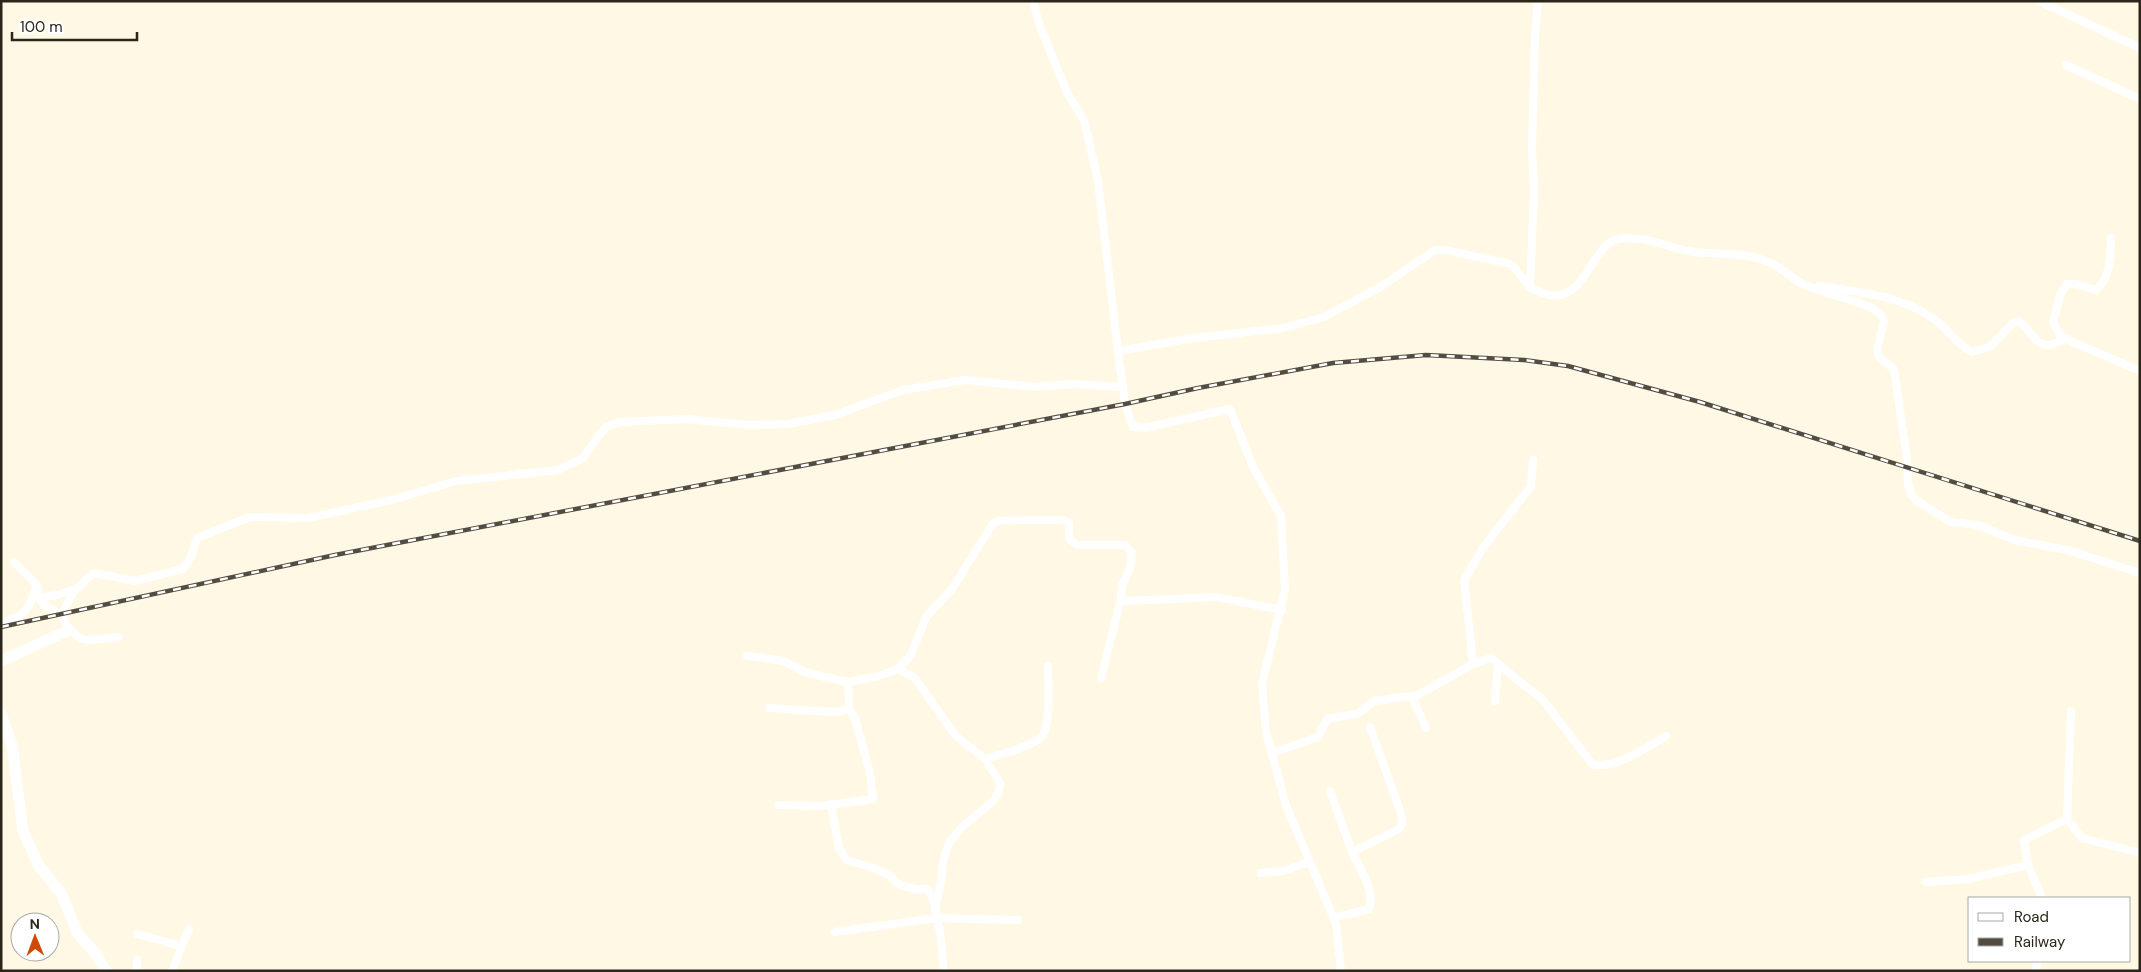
<svg xmlns="http://www.w3.org/2000/svg" width="2141" height="972" viewBox="0 0 2141 972" font-family="'DM Sans',sans-serif">
<style>
.lines{fill:none;stroke-linecap:round;stroke-linejoin:round}
.minor{stroke:#fff;stroke-width:8}
.secondary{stroke:#fff;stroke-width:11}
.rail-casing{stroke:#524d40;stroke-width:4.5}
.rail{stroke:#fff;stroke-width:2.5;stroke-dasharray:8;stroke-linecap:butt}
</style>
<rect width="100%" height="100%" fill="#fef8e5"/>
<g class="lines">
<!-- minor -->
<g class="minor">
<path d="M1033 1 1040 27 1068 94 1084 120 1098 181 1118 351 1193 338 1283 328 1324 317 1382 286 1435 250H1445L1511 264 1530 287 1534 192 1532 150 1535 34 1538 1"/>
<path d="M2039 1 2140 48"/>
<path d="M2066 65 2140 99"/>
<path d="M2111 238C2110 257 2111 277 2096 290L2076 284H2067L2061 293 2053 322 2060 335 2073 342 2140 371"/>
<path d="M1820 286C1858 292 1898 295 1931 317 1946 326 1955 343 1972 352L1990 347 2013 323 2018 321C2035 332 2036 357 2066 338"/>
<path d="M1530 287C1585 320 1586 247 1618 239 1624 237 1633 239 1640 239 1657 241 1672 248 1688 251 1713 255 1740 252 1763 260 1777 264 1787 274 1799 282 1809 288 1823 291 1834 295 1848 300 1878 305 1884 320L1877 351 1880 358 1894 369 1907 459 1908 484 1911 494 1917 501 1951 522 1978 525 2014 540 2067 550 2140 573"/>
<path d="M1118 351 1125 404 1133 427 1144 428 1230 409 1254 469 1281 516 1285 589 1262 684 1266 732 1286 805 1336 924 1341 971"/>
<path d="M14 562 37 585 39 598 45 606 61 614 69 630 81 639 90 640 118 637"/>
<path d="M39 598 57 595 76 589 94 573 135 581 183 569 191 557 197 538 250 517 308 518 392 500 456 481 558 470 583 458 599 435 607 427 619 422 686 419 749 425 788 424 835 415 903 390 965 380 1036 387 1073 384 1123 387"/>
<path d="M61 614 76 589"/>
<path d="M1 623C24 617 30 609 36 587"/>
<path d="M747 656 784 661 807 673 848 682 876 677 898 669 911 655 926 617 952 589 994 522C999 519 1052 521 1063 520L1069 523V538L1076 545H1125L1132 552 1130 569 1122 585 1121 599 1126 601 1216 597 1282 610"/>
<path d="M1473 664 1464 580 1483 548 1531 486 1533 460"/>
<path d="M1498 664 1543 700 1593 765C1618 768 1645 748 1666 736"/>
<path d="M898 669 915 678 955 735 985 759 1000 783 999 792 992 802 960 829 949 843 943 861 941 881 935 910"/>
<path d="M1101 678 1121 599"/>
<path d="M1412 697 1426 728"/>
<path d="M769 708 835 712 849 709"/>
<path d="M2071 711 2067 819 2082 838 2140 853"/>
<path d="M1272 753 1318 737 1327 719 1357 714 1375 701 1418 695 1473 664 1491 658 1498 664 1495 701"/>
<path d="M985 759C1000 754 1029 748 1040 738 1052 728 1048 682 1048 666"/>
<path d="M1330 791 1352 852"/>
<path d="M831 804 839 848 847 860 876 869 890 876 900 885 916 889H927C939 901 942 952 944 971"/>
<path d="M779 805 822 806 873 799 870 773 855 718 849 709 848 682"/>
<path d="M1261 873 1283 871 1310 862"/>
<path d="M1926 882 1968 879 2028 865"/>
<path d="M2042 898 2028 865 2024 840 2067 819"/>
<path d="M1333 918 1369 909C1376 892 1359 867 1352 852L1399 829 1402 824 1401 813 1370 727"/>
<path d="M835 932 937 918 1018 920"/>
<path d="M137 934 181 946"/>
<path d="M137 960V971"/>
<path d="M172 971 189 929"/>
<path d="M2036 971 2037 961"/>
</g>
<!-- secondary -->
<g class="secondary">
<path d="M1 661 69 630"/>
<path d="M1 714 12 745 23 831 39 866 61 893 78 934 96 954 106 971"/>
</g>
<defs>
<path id="rail" d="M1 627 335 555 1125 404 1198 388 1333 363 1426 355 1524 360 1568 366 1700 402 2140 541"/>
</defs>
<!-- rail casing -->
<use href="#rail" class="rail-casing"/>
<!-- rail -->
<use href="#rail" class="rail"/>
</g>
<!-- border -->
<rect width="2141" height="972" fill="none" stroke="#2a261a" stroke-width="5"/>
<!-- legend -->
<rect x="1968" y="897" width="162" height="65" fill="#ffffff" stroke="#aaa8a3"/>
<rect x="1978" y="913" width="25" height="8" fill="#ffffff" stroke="#aaa8a3"/>
<text x="2014" y="922" font-size="15" fill="#2a261a">Road</text>
<rect x="1978" y="938" width="25" height="8" fill="#524d40" stroke="#aaa8a3"/>
<text x="2014" y="947" font-size="15" fill="#2a261a">Railway</text>
<!-- north arrow -->
<g transform="translate(35 937) rotate(359)"><circle r="24" fill="#ffffff" stroke="#aaa8a3"/>
<path d="M0-4L9 19L0 12L-9 19Z" fill="#ce4901"/>
<text y="-8" font-size="14" font-weight="bold" text-anchor="middle" fill="#2a261a">N</text>
</g>
<!-- scale -->
<path d="M12 32v8h125v-8" fill="none" stroke="#2a261a" stroke-width="2.5"/>
<text x="20" y="32" font-size="15" fill="#2a261a" stroke="#ffffff" stroke-width="4" paint-order="stroke">100 m</text>
</svg>
